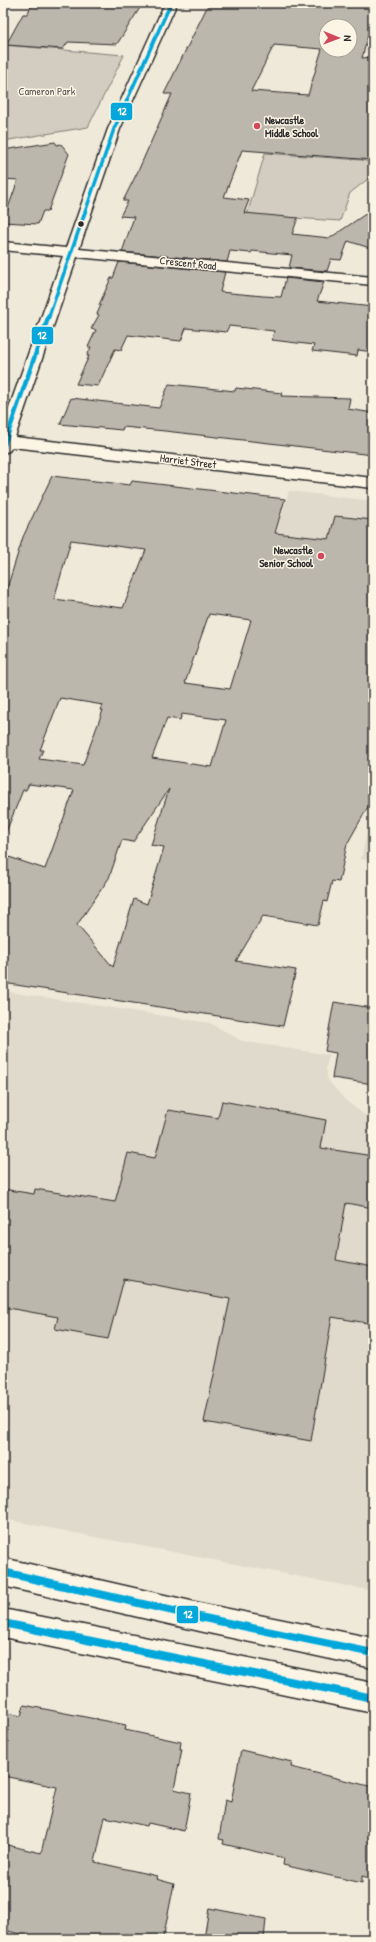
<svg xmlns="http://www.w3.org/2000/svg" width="376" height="1942" viewBox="0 0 376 1942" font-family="'Patrick Hand',sans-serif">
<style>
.built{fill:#e0dacc}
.green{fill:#d2cdc0;stroke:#7e7c76}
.building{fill:#bcb7ac;stroke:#2b2b2b;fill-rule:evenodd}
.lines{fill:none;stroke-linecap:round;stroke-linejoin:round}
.minor-casing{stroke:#2b2b2b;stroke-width:3}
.primary-casing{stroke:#2b2b2b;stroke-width:3}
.minor{fill:#fcf5e5;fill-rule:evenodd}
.primary{fill:#fcf5e5;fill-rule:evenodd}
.bus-1-far2-casing{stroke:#fcf5e5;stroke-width:5.5}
.bus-1-far1-casing{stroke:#fcf5e5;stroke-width:7}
.bus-1-casing{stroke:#fcf5e5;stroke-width:11}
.bus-1-far2{stroke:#04a7db;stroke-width:3.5}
.bus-1-far1{stroke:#04a7db;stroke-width:4.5}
.bus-1{stroke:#04a7db;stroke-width:8}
.poi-dot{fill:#d1495b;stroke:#fcf5e5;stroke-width:1.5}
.bus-dot{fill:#2b2b2b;stroke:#fcf5e5;stroke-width:1.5}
.labels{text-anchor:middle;stroke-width:3;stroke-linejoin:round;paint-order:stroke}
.far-park-label{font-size:11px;fill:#555450;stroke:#fcf5e5}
.far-poi-label{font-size:11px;font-weight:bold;fill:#2b2b2b;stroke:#fcf5e5;text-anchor:start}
.far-street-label{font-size:11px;fill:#2b2b2b;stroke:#fcf5e5}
.line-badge{stroke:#fcf5e5;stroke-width:1.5}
.badge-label{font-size:11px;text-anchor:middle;font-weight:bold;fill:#fff}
</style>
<rect width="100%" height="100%" fill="#efe9da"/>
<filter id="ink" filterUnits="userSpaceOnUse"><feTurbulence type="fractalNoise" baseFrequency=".025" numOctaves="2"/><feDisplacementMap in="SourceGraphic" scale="8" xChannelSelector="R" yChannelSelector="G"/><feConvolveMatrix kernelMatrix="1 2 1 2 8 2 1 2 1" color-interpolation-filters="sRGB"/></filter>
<g filter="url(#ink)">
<!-- built -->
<g class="built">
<path d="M289 491 373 501V628L252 611Z"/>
<path d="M373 805V861L361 859Z"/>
<path d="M3 991 210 1023 242 1041 329 1055 326 1068 328 1080 345 1100 373 1121V1591L3 1519Z"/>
</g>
<!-- green -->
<g class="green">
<path d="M3 45 124 55 88 127 3 141Z"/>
<path d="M265 153 362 160 373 163V175L350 193 340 221 247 215Z"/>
</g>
<!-- building -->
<g class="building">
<path d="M33 3 109 6 110 3H143L117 44 68 42 63 49 6 45 23 14H27Z"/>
<path d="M209 3H284L334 7 340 3H373V17L362 58 373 57V160L242 150 224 197 249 200 244 213 298 218 292 234 330 238 373 209V249L348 241 341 260 331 259 327 271 289 268 292 255 252 251 251 253 230 251 227 262 122 252 134 217 120 216 128 201H123L139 169 172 94H164ZM326 26H350V50H326ZM274 45 322 49 308 95 251 91Z"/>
<path d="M55 142 57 145 61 144 69 154 48 211H43L38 224 3 222 18 180 3 179V150Z"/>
<path d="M119 262 225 272 220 292 263 296 281 297 286 278 324 282 317 301 373 307V352L358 350 357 356 312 351 314 345 272 340 274 331 229 326 226 332 186 328 181 341 128 335 121 350 115 349 98 386 76 384 89 356H87L91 347H88L96 330 91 329 99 315 97 314 101 305H99L111 278H113Z"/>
<path d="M169 384 235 391 236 388 282 393 281 396 350 398 348 409 373 413V455L165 431 123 427 122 430 60 424 71 398 159 408Z"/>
<path d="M52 476 130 485 132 481 285 499 275 533 329 539 335 516 373 520V798L347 844 339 882 332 881 327 902 324 901 318 925 263 916 236 961 296 970 283 1026 3 983V855L45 869 74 790 29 784 26 790H23L4 837 3 836V601L23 537ZM71 540 146 550 123 608 54 599ZM209 614 251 620 230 689 185 683ZM60 698 103 705 101 710H103L83 765 39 759 43 750H40ZM182 714 226 720 212 767 152 758 167 718 180 720ZM169 789 151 845 164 847 147 904 134 899 113 967 77 925 109 878 122 840 133 842Z"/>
<path d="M334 1002 373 1008V1084L332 1078 336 1053 325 1051Z"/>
<path d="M222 1101 326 1120 321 1148 373 1156V1208L346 1203 336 1260 373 1267V1324L332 1317 311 1441 204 1422 230 1299 124 1279 108 1339 55 1329 58 1317 3 1307V1189L34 1194 35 1189 115 1202 128 1153 155 1158 168 1110 218 1118Z"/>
<path d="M24 1705 126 1725 125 1730 181 1742 180 1749H182L174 1789 191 1793 184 1831 148 1823 147 1826 105 1817 95 1862 157 1876 156 1879 174 1884 163 1939H20L21 1934 3 1930V1844L41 1853 57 1787 3 1776V1712L21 1716Z"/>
<path d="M241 1750 292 1762 291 1767 373 1787V1879L362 1876V1883L283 1865 284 1858 223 1844 224 1840 219 1839 225 1800 231 1802Z"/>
<path d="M209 1908 266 1919 264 1939H204Z"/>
</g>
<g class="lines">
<defs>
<path id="minor" d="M165 3H177L120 129 79 249 373 277V285L77 257 15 437 373 478V488L12 447 9 451 3 453V425L63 256 3 250V242L66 248 108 129Z"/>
<g id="primary">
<path d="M3 1558 204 1604 373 1638V1668L204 1632 3 1586Z"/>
<path d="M3 1609 373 1683V1713L3 1637Z"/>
</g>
</defs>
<!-- minor casing -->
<use href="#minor" class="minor-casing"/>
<!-- primary casing -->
<use href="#primary" class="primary-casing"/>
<!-- minor -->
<use href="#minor" class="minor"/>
<!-- primary -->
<use href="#primary" class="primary"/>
<defs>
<path id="bus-1-far2" d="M49 316 114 129 171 3"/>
<path id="bus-1-far1" d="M3 448 49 315"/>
<g id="bus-1">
<path d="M3 1572 204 1618 373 1653"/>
<path d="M3 1623 373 1698"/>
</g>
</defs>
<!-- bus-1-far2 casing -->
<use href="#bus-1-far2" class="bus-1-far2-casing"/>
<!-- bus-1-far1 casing -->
<use href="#bus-1-far1" class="bus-1-far1-casing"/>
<!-- bus-1 casing -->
<use href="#bus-1" class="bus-1-casing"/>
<!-- bus-1-far2 -->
<use href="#bus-1-far2" class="bus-1-far2"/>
<!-- bus-1-far1 -->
<use href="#bus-1-far1" class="bus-1-far1"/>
<!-- bus-1 -->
<use href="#bus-1" class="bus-1"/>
</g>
</g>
<!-- markers -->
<g class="poi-dot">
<circle cx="257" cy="126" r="4"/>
<circle cx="321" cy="556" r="4"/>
</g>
<circle class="bus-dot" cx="81" cy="224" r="3.5"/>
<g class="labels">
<!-- far-park labels -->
<g class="far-park-label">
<text x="47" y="95">Cameron Park</text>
</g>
<!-- far-poi labels -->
<g class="far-poi-label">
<text x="265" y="124">Newcastle<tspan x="265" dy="13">Middle School</tspan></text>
<text x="313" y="554" text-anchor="end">Newcastle<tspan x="313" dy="13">Senior School</tspan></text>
</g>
<!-- far-street labels -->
<g class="far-street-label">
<text transform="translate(188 263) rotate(6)" y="4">Crescent Road</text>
<text transform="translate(188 461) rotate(7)" y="4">Harriet Street</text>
</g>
</g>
<g class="line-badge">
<rect x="110" y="102" width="23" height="19" rx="4" fill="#04a7db"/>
<rect x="31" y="326" width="23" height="19" rx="4" fill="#04a7db"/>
<rect x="176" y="1605" width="23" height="19" rx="4" fill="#04a7db"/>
</g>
<g class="badge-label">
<text x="122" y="115">12</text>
<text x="42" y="339">12</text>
<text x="188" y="1618">12</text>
</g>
<!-- margin -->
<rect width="376" height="1942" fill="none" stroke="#fcf5e5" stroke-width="16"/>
<rect x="8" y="8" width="360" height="1926" fill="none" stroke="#2b2b2b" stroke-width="1.5" filter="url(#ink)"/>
<!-- north arrow -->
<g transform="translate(338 38) rotate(91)"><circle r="19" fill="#fcf5e5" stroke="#a8a49b"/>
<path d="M0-3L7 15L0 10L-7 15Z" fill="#d1495b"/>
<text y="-6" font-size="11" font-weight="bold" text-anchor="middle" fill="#2b2b2b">N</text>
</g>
</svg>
